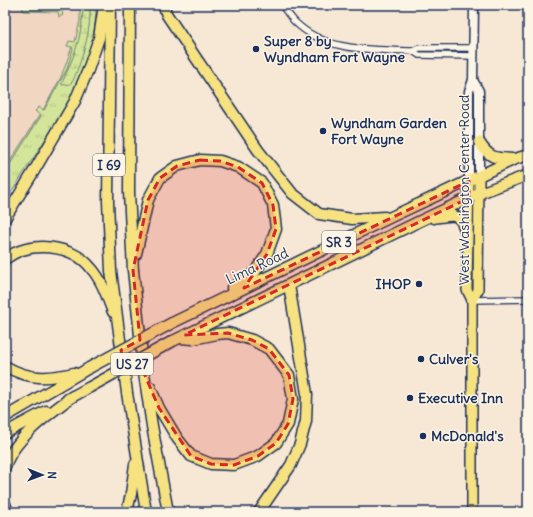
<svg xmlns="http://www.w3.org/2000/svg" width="533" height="517" viewBox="0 0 533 517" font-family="Delius,sans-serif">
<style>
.built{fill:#f1d6c2}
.grass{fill:url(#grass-tufts);stroke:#778a7c}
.wetland{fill:url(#wetland-marsh);stroke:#778a7c}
.garden{fill:url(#garden-furrows);stroke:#778a7c}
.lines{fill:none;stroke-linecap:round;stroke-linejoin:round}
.street-casing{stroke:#1b2f5e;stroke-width:8}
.secondary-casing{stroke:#1b2f5e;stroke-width:11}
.primary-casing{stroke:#1b2f5e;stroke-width:12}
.highway-casing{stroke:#1b2f5e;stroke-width:13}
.street{stroke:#fcf5e5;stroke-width:5.5}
.secondary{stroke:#fcf5e5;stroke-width:8}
.primary{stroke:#f7e281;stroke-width:9}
.highway{stroke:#f7e281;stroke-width:10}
.highway-bridge-casing{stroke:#1b2f5e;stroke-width:13;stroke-linecap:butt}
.highway-bridge{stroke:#f7e281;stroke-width:10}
.marked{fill:#d62828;fill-opacity:0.2;stroke:#d62828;stroke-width:3;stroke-dasharray:8 5;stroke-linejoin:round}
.poi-dot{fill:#1b2f5e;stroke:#fcf5e5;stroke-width:1.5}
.labels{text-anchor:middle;stroke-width:3;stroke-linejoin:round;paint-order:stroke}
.shield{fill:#fcf5e5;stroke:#5e6a86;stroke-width:1}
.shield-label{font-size:13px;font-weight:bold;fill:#1b2f5e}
.poi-label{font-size:14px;font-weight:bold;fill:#1b2f5e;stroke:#fcf5e5;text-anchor:start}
.street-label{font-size:14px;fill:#1b2f5e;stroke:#fcf5e5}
</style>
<defs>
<pattern id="grass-tufts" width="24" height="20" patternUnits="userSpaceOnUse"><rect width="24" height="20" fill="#d3e599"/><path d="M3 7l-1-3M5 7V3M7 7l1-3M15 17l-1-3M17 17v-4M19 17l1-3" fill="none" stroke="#b5c586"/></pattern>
<pattern id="wetland-marsh" width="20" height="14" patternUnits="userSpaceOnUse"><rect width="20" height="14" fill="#d3e599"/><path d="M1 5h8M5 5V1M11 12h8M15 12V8" fill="none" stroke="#b5c586"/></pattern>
<pattern id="garden-furrows" width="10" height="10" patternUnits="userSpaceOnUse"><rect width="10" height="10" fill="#d3e599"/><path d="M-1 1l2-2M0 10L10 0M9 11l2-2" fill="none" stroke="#b5c586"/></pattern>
</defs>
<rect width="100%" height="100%" fill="#f7e7d5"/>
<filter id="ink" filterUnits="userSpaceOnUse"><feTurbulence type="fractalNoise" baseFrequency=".025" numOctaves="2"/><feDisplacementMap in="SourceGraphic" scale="8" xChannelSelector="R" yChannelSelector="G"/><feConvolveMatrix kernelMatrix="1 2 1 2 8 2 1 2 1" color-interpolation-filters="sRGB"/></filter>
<g filter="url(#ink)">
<!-- built -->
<path class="built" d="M5 5H88L69 86 5 191Z"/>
<!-- grass -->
<g class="grass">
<path d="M23 5 57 7 61 9 63 15 59 17 58 12 23 11Z"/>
<path d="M80 5H83L82 22 78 46 62 84H70C81 57 91 35 90 5H96C96 54 75 92 50 132 35 155 20 179 5 202V172L41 116 35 111 39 107 44 110 67 69 72 47 67 46 69 41 75 42 80 20Z"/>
</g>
<!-- wetland -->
<path class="wetland" d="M83 5H90C91 32 83 56 73 81L70 84 62 85V83C74 57 83 35 83 5Z"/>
<!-- garden -->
<g class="garden">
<path d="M72 47 73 49 67 69 44 110H43L61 77Z"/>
<path d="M40 114 41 115 5 172V169Z"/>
</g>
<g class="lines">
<defs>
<g id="street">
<path d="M281 5C286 10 290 17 295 22 327 53 372 49 413 51L419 48H474"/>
<path d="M413 51 419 55 474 56"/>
<path d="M472 300 528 299"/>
</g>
<g id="secondary">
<path d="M473 80 479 91V176"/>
<path d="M469 181V91L473 80 474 5"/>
</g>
<g id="primary">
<path d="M469 181 467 290 472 300V512"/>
<path d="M472 300 478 290 479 176"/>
</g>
<g id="highway">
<path d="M110 5 108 201 111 271 127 393 146 512"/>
<path d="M130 5 129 192 133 270 144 373 152 426 168 512"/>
<path d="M163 5 167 15 258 150 292 193 319 214 352 219 385 217"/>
<path d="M479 142C490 160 497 158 515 159"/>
<path d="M5 218 34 171 75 101 88 70 99 38 104 5"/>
<path d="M434 218C456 214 460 212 467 236"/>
<path d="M136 254 148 200 160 178 177 166 200 160 220 161 238 167 262 183 273 205 276 229 267 254 255 272 232 288"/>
<path d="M5 259C29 240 72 244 91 268 102 280 107 297 113 312"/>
<path d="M172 323 391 217 515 159 528 155"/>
<path d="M173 341 422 220 480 193 528 175"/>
<path d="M5 366C29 380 47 379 74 373"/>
<path d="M150 387 159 408 177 438 191 456 211 464 234 465 258 456 276 443 288 424 293 399 289 375 269 349 252 340 228 333 217 334 193 339 180 338"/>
<path d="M68 399 90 387"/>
<path d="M5 417 89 368"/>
<path d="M5 433 46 411"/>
<path d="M5 467C13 439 50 413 73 396"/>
<path d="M5 504 8 512"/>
<path d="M127 512 131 494 135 464"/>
<path d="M259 512 291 465 300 444 306 421 307 394 289 285"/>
</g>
</defs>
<!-- street casing -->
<use href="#street" class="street-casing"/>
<!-- secondary casing -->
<use href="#secondary" class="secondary-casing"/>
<!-- primary casing -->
<use href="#primary" class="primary-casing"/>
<!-- highway casing -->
<use href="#highway" class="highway-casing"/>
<!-- street -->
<use href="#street" class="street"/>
<!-- secondary -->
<use href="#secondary" class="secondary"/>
<!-- primary -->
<use href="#primary" class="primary"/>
<!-- highway -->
<use href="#highway" class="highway"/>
<defs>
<g id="highway-bridge">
<path d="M89 368 172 323"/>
<path d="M90 387 173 341"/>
</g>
</defs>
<!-- highway-bridge casing -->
<use href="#highway-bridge" class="highway-bridge-casing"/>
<!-- highway-bridge -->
<use href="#highway-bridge" class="highway-bridge"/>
</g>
</g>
<!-- marked area -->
<path class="marked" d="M200 160 220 161 238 167 262 183 273 205 276 229 267 254 244 288 469 181V198L184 335 228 333 252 340 269 349 289 375 293 399 288 424 276 443 258 456 234 465 211 464 191 456 159 408 144 373 142 358 124 368 121 350 140 340 133 270 148 200 160 178 177 166Z"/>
<!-- markers -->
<g class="poi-dot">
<circle cx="256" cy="49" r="4"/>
<circle cx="323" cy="131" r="4"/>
<circle cx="419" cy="284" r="4"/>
<circle cx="421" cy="359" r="4"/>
<circle cx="410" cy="398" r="4"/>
<circle cx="423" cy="436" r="4"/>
</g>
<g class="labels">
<!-- shield labels -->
<g class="shield">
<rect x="93" y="154" width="32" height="22" rx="3"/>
<rect x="322" y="231" width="34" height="22" rx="3"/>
<rect x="111" y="353" width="42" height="22" rx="3"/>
</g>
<g class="shield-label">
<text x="109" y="170">I 69</text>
<text x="339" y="247">SR 3</text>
<text x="132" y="369">US 27</text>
</g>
<!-- poi labels -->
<g class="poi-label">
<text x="264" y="46">Super 8 by<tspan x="264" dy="16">Wyndham Fort Wayne</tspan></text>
<text x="331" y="128">Wyndham Garden<tspan x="331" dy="16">Fort Wayne</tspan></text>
<text x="411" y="289" text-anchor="end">IHOP</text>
<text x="429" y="364">Culver's</text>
<text x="418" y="403">Executive Inn</text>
<text x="431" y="441">McDonald's</text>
</g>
<!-- street labels -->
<g class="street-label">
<text transform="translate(464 190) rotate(-90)" y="5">West Washington Center Road</text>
<text transform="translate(257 266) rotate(-25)" y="5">Lima Road</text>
</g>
</g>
<!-- margin -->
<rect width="533" height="517" fill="none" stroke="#fcf5e5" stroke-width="20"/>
<rect x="10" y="10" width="513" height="497" fill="none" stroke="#1b2f5e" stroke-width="1.5" filter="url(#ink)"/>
<!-- north arrow -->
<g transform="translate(42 475) rotate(91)" stroke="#fcf5e5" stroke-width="3" paint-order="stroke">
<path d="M0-3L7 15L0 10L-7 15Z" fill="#1b2f5e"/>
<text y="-6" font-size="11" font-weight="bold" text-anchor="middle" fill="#1b2f5e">N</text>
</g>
</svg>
